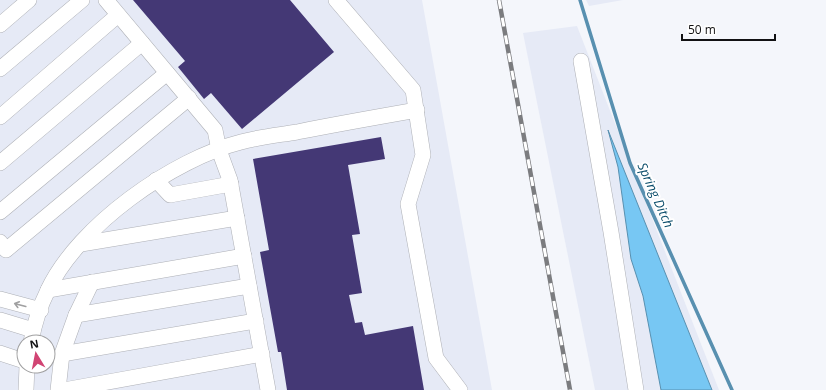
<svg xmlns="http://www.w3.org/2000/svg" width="826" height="390" viewBox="0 0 826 390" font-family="'Open Sans',sans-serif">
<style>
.built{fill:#e6eaf6;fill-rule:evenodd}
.water{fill:#77c7f3;stroke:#5890b0}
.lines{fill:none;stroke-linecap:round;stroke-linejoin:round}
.stream{stroke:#5890b0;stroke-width:3.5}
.building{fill:#443875}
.minor-casing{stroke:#aeb0b6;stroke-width:16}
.minor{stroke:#fff;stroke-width:15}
.rail-casing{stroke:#7b7c7f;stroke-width:4.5}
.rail{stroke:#fff;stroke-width:3;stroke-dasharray:9;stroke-linecap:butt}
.oneway{stroke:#a0a0a1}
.labels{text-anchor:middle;stroke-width:4;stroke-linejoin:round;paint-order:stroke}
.water-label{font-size:13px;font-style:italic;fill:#0b4d6b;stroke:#fff}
</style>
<rect width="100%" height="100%" fill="#f4f6fb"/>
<!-- built -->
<g class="built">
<path d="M0 0H422L492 390H0ZM24 342H48V366H24Z"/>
<path d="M586 0H623L589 6Z"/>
<path d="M577 26 719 390H595L523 33Z"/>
</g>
<!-- water -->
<path class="water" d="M608 130 712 390H661L643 296 631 259 618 167Z"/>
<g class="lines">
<!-- stream -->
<path class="stream" d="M580 0 630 163 732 390"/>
</g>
<!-- building -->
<g class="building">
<path d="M133 0H290L334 52 242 129 211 93 204 99 178 67 185 61Z"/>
<path d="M381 137 385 159 348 165 360 234 352 235 362 293 349 295 355 323 362 322 365 335 413 326 424 390H287L281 352H278L260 252 269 250 253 159Z"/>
</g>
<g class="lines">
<defs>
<g id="minor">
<path d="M106 0 215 130 219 150 230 180 268 390"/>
<path d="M336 0 413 90 423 155 408 204 436 358 460 390"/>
<path d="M0 25 29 0"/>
<path d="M581 61 611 232 636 390"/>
<path d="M0 69 82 0"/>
<path d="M0 117 118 15"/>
<path d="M0 163 142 43"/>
<path d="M156 180 170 195 231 184"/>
<path d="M0 212 167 73"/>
<path d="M0 242 6 250 189 98"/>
<path d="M81 244 237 218"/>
<path d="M48 290 244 256"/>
<path d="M0 299 41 310"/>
<path d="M76 315 249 286"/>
<path d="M0 320 33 330"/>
<path d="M31 342C34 325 40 306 48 290 78 226 173 159 241 142 259 137 279 135 297 132 337 124 377 117 417 110"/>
<path d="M0 353 24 361"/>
<path d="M62 354 256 321"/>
<path d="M26 390 27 366"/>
<path d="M58 390 62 354 76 315 92 282"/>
<path d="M64 390 262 354"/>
</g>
</defs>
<!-- minor casing -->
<use href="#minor" class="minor-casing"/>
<!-- minor -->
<use href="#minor" class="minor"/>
<defs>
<path id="rail" d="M499 0 570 390"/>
</defs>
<!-- rail casing -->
<use href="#rail" class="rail-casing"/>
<!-- rail -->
<use href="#rail" class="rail"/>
</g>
<!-- one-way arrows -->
<defs><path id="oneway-shaft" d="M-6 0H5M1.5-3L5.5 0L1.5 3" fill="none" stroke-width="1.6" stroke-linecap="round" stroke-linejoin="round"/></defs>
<use class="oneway" href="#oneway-shaft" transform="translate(20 305) rotate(-165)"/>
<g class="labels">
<!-- water labels -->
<g class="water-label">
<text transform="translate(656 195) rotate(66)" y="5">Spring Ditch</text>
</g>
</g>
<!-- north arrow -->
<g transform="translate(36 354) rotate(350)"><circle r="19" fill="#ffffff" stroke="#a0a0a1"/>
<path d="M0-3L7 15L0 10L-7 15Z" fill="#d14473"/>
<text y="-6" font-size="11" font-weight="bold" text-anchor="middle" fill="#111113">N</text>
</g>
<!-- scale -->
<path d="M682 34v6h93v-6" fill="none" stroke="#111113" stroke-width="2"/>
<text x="688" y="34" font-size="12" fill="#111113" stroke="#ffffff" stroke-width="3" paint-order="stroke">50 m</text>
</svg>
